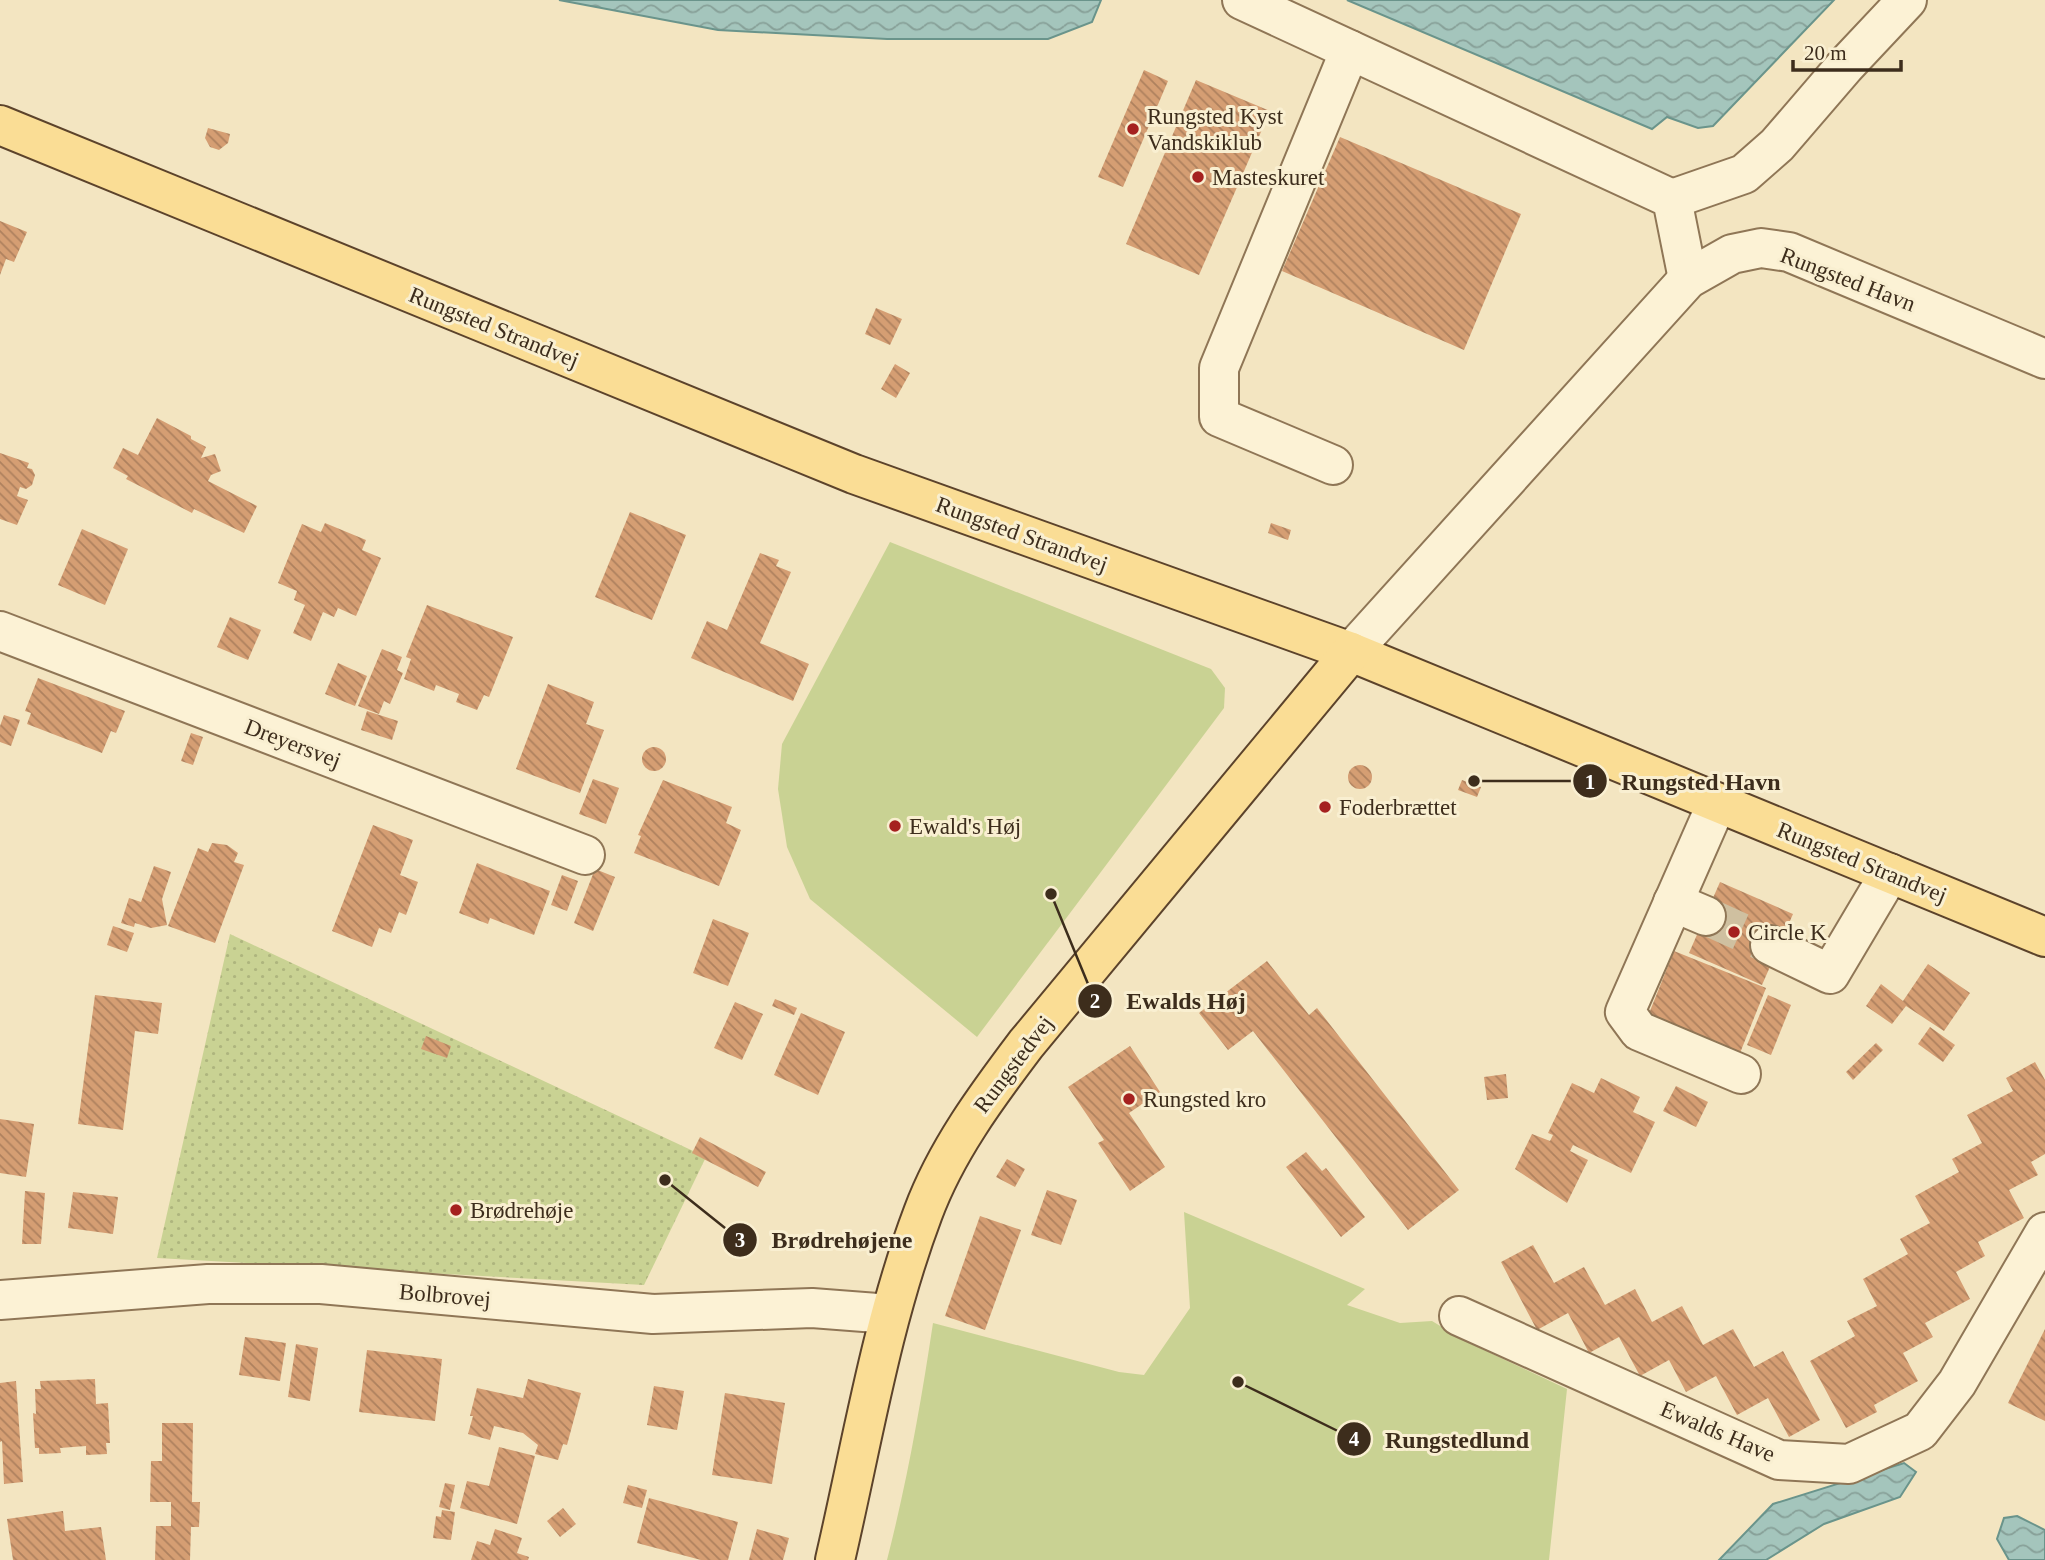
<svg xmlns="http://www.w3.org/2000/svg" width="2045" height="1560" viewBox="0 0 2045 1560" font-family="'Times New Roman',serif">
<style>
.grass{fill:url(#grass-dots)}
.park{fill:#c9d293}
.water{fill:url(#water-waves);stroke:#6a948b;stroke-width:2}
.building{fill:url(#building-back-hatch)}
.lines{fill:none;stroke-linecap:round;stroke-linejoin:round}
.minor-tunnel{stroke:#cfc0a0;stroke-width:38;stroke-dasharray:38 19;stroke-linecap:butt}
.minor-casing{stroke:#8f7656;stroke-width:42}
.major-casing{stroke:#5c432b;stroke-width:42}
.minor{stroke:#fcf2d5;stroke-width:38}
.major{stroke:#fadd95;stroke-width:38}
.poi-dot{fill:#a5211f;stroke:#f9efd1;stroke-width:2.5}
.labels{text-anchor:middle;stroke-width:6;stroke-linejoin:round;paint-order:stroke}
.poi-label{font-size:23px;fill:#3d2d1c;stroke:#f9efd1;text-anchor:start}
.street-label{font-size:23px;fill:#3d2d1c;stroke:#f9efd1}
.leader{fill:none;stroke:#3d2d1c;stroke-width:2.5}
.callout-dot{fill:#3d2d1c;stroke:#f9efd1;stroke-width:2.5}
.mark-label{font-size:21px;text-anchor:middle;font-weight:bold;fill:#fff}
.callout-label{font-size:24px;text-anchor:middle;font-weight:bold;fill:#3d2d1c;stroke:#f9efd1;stroke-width:6;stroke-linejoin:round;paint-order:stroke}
</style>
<defs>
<pattern id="grass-dots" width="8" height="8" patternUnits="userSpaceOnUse" patternTransform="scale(1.75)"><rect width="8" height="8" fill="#c9d293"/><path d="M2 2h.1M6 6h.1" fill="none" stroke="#aeb57e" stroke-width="1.8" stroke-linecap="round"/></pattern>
<pattern id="water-waves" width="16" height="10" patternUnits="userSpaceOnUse" patternTransform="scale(1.75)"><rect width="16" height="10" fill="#a4c5bc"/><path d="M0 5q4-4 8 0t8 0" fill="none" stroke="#87a098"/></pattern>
<pattern id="building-back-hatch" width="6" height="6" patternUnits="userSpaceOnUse" patternTransform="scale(1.75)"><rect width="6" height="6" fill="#d59e73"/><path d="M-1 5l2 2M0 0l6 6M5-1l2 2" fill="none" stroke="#ae815e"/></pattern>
</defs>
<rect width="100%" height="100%" fill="#f3e5c1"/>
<!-- grass -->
<path class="grass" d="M230 934 706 1157 644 1285 157 1258Z"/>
<!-- park -->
<g class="park">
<path d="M890 542 1211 669 1225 688 1224 708 977 1037 810 899 787 847 778 789 782 744Z"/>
<path d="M1184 1212 1365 1289 1347 1305 1400 1323 1432 1321 1465 1341 1567 1389 1549 1560H887C907 1482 921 1403 933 1323L1119 1372 1144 1375 1190 1308Z"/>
</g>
<!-- water -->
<g class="water">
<path d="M559 0H1101L1092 22 1048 39H887L718 30Z"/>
<path d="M1347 0H1834L1713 126 1698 128 1667 117 1652 129Z"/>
<path d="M1904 1463 1916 1472 1900 1497 1824 1524 1766 1560H1719L1773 1504Z"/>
<path d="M2017 1516 2045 1530V1560H2009L1997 1539 2004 1518Z"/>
</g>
<!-- building -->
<g class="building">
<path d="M1144 70 1168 81 1123 187 1098 177Z"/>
<path d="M1196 80 1270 111 1199 275 1126 244Z"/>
<path d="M208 128 230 134 228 143 219 150 210 147 205 138Z"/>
<path d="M1340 137 1521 214 1464 350 1282 271Z"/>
<path d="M0 221 27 232 14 262 6 259 0 275Z"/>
<path d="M876 308 902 319 890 345 865 334Z"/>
<path d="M895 364 910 373 896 398 881 389Z"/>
<path d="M157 418 191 436V439L206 447 201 458 215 454 221 471 211 475 208 481 257 506 244 533 194 509 192 513 126 479 128 476 113 468 123 448 138 455Z"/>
<path d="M0 453 29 463 27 468 32 469 35 475 32 485 26 489 20 487 17 496 28 500 17 525 0 519Z"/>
<path d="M630 512 686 535 652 620 595 597Z"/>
<path d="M325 523 366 540 362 550 381 558 356 616 338 608 334 617 323 612 311 641 293 633 305 605 294 600 297 591 278 583 302 524 321 532Z"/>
<path d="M1271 523 1291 530 1288 540 1268 533Z"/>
<path d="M82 529 128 549 105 605 58 585Z"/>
<path d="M760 553 779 560 776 566 791 572 760 643 809 664 793 701 691 658 707 621 727 630Z"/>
<path d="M427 605 513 637 489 697 484 695 477 710 456 702 459 694 436 685 434 691 404 679 411 659 406 657Z"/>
<path d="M230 617 261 630 248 660 217 647Z"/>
<path d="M382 649 402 657 397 670 403 673 390 704 384 701 379 714 358 706Z"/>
<path d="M338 663 367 676 355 706 325 694Z"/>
<path d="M38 678 125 711 116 733 111 731 102 753 27 724 31 713 25 711Z"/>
<path d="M548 684 594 702 586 724 604 730 580 793 516 769Z"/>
<path d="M367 711 398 721 392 740 361 730Z"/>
<path d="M4 715 20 720 11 746 0 742V726Z"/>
<path d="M191 733 203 737 193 765 181 761Z"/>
<circle cx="654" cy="759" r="12"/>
<circle cx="1360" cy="777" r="12"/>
<path d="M593 779 619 788 606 824 579 814Z"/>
<path d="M663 780 732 807 726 823 741 830 719 886 634 853 641 836 638 835Z"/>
<path d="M1462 780 1481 787 1477 797 1458 790Z"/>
<path d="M373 825 413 840 400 875 418 882 406 915 399 912 391 933 379 928 372 947 332 931Z"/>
<path d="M212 843 227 845 238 853 234 862 244 865 215 943 168 926 198 848 208 852Z"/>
<path d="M477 863 550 891 534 935 490 918 488 924 459 913Z"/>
<path d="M154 866 171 872 162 899 167 925 151 928 135 923 134 927 121 923 129 898 141 902Z"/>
<path d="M595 869 615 877 593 931 574 923Z"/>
<path d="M562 875 578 881 567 911 551 905Z"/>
<path d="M1720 882 1793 914 1762 985 1689 953Z"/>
<path d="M713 919 749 933 728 986 693 973Z"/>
<path d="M113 926 134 933 127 952 107 945Z"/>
<path d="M1674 951 1766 988 1738 1058 1646 1021Z"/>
<path d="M1267 961 1309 1015 1317 1008 1459 1190 1408 1230 1253 1031 1228 1050 1199 1013Z"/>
<path d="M1928 964 1970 993 1944 1031 1906 1006 1892 1024 1866 1006 1881 984 1903 1001Z"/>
<path d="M95 995 162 1003 158 1034 135 1031 123 1130 78 1124Z"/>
<path d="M1768 995 1791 1005 1771 1055 1747 1045Z"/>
<path d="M775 999 797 1008 794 1015 772 1006Z"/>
<path d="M735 1002 763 1014 742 1060 714 1048Z"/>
<path d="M801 1013 845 1032 818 1095 774 1075Z"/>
<path d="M1930 1027 1955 1045 1943 1062 1918 1044Z"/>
<path d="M426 1036 451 1046 447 1058 421 1049Z"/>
<path d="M1876 1043 1883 1050 1853 1080 1846 1072Z"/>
<path d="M1130 1046 1160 1092 1129 1113 1165 1167 1130 1191 1098 1143 1104 1140 1068 1087Z"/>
<path d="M2035 1062 2045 1080V1154L2031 1162 2038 1175 2009 1190 2024 1218 1978 1242 1985 1256 1956 1272 1970 1299 1925 1323 1933 1337 1903 1353 1918 1381 1874 1405 1877 1412 1846 1428 1810 1361 1855 1336 1847 1321 1877 1306 1863 1279 1908 1254 1900 1239 1930 1223 1915 1196 1959 1172 1952 1159 1982 1143 1967 1115 2013 1091 2006 1078Z"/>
<path d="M1506 1074 1508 1098 1487 1100 1484 1077Z"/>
<path d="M1601 1078 1640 1097 1633 1112 1655 1122 1631 1173 1573 1145 1570 1151 1588 1160 1567 1203 1515 1169 1532 1134 1550 1141 1553 1135 1548 1133 1572 1083 1594 1093Z"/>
<path d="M1676 1086 1708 1102 1696 1127 1663 1111Z"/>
<path d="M0 1119 34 1124 26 1177 0 1173Z"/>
<path d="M700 1137 766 1172 758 1187 692 1153Z"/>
<path d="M1306 1152 1322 1171 1326 1168 1365 1217 1341 1237 1286 1167Z"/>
<path d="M1007 1159 1025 1169 1015 1187 996 1177Z"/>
<path d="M1047 1190 1077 1200 1061 1245 1031 1235Z"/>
<path d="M25 1191 45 1193 41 1244H22Z"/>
<path d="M73 1192 118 1197 113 1234 68 1228Z"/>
<path d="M980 1216 1021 1230 985 1330 945 1316Z"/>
<path d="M1533 1245 1554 1283 1584 1267 1605 1305 1635 1289 1652 1322 1682 1306 1703 1345 1733 1329 1754 1367 1783 1351 1820 1420 1789 1437 1768 1398 1737 1415 1716 1376 1686 1392 1669 1360 1640 1376 1619 1337 1589 1353 1568 1313 1537 1330 1501 1262Z"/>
<path d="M2045 1329V1421L2008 1403Z"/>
<path d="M245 1337 286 1343 280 1381 239 1375Z"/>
<path d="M296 1344 318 1348 310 1401 288 1397Z"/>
<path d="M367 1350 442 1359 435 1421 359 1412Z"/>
<path d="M95 1379 96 1404 108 1403 110 1443H106L107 1454 86 1455V1446L60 1448 61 1453 39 1454V1448H35L33 1413 36 1414 35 1389H41L40 1381Z"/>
<path d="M528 1379 581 1393 567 1445 563 1444 558 1460 535 1454 538 1445 523 1433 494 1426 490 1440 468 1434 473 1416H470L477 1388 523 1398Z"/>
<path d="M16 1381 23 1482 4 1484 2 1441 0 1442V1383Z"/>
<path d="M654 1386 684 1391 677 1430 647 1425Z"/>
<path d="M725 1393 785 1403 772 1484 712 1475Z"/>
<path d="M162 1423H193L192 1502H200L199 1527H191L190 1560H155L156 1526H171V1502H150L151 1461H162Z"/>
<path d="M499 1447 535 1456 517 1524 460 1508 467 1481 489 1486Z"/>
<path d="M445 1483 455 1485 450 1510 439 1507Z"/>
<path d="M628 1485 647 1490 642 1508 623 1503Z"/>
<path d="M649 1498 738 1522 728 1560H701L637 1543Z"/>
<path d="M563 1508 576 1524 560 1537 547 1521Z"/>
<path d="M442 1510 455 1512 451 1540 433 1538 436 1516 441 1517Z"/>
<path d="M63 1511 65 1531 101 1527 106 1560H13L7 1519Z"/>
<path d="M495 1529 522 1538 517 1553 529 1557 528 1560H471L477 1541 490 1545Z"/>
<path d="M757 1529 789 1538 783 1560H749Z"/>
</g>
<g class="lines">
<!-- minor-tunnel -->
<path class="minor-tunnel" d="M1706 916 1770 945"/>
<defs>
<g id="minor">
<path d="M1242 0 1672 199 1688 279"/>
<path d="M1672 199 1744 174 1777 145 1845 66 1907 0"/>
<path d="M1333 465 1219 417V368L1350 50"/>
<path d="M0 631 585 855"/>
<path d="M1351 652 1688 279 1732 254 1761 248 1789 252 2045 359"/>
<path d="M1717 803 1625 1012 1639 1031 1741 1074"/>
<path d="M1673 902 1706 916"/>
<path d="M1770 945 1830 974 1890 873"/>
<path d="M0 1300 208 1284H321L653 1314 812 1308 890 1314"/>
<path d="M1459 1316 1779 1460 1849 1464 1920 1431 1957 1383 2045 1232"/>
</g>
<g id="major">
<path d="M0 125 854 474 1351 652 2045 937"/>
<path d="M835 1560C862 1444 881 1324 923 1213 946 1151 986 1097 1026 1044L1351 652"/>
</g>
</defs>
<!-- minor casing -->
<use href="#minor" class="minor-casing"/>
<!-- major casing -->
<use href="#major" class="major-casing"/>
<!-- minor -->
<use href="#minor" class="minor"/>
<!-- major -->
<use href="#major" class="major"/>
</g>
<!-- markers -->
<g class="poi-dot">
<circle cx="1133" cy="129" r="7"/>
<circle cx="1198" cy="177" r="7"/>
<circle cx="1325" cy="807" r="7"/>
<circle cx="895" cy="826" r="7"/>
<circle cx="1734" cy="932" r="7"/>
<circle cx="1129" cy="1099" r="7"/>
<circle cx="456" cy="1210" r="7"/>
</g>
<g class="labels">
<!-- poi labels -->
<g class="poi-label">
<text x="1147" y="124">Rungsted Kyst<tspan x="1147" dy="26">Vandskiklub</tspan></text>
<text x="1212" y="185">Masteskuret</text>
<text x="1339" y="815">Foderbrættet</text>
<text x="909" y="834">Ewald's Høj</text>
<text x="1748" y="940">Circle K</text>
<text x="1143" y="1107">Rungsted kro</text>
<text x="470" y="1218">Brødrehøje</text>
</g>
<!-- street labels -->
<g class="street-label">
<text transform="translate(1848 279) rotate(21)" y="8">Rungsted Havn</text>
<text transform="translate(494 327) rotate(22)" y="8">Rungsted Strandvej</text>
<text transform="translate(1022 534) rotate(20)" y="8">Rungsted Strandvej</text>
<text transform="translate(293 743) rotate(21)" y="8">Dreyersvej</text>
<text transform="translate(1862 862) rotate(22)" y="8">Rungsted Strandvej</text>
<text transform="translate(1013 1064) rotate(-53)" y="8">Rungstedvej</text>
<text transform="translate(445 1295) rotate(5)" y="8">Bolbrovej</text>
<text transform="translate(1718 1431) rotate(23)" y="8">Ewalds Have</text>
</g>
</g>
<!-- callouts -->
<path class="leader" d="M1474 781L1590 781M1051 894L1095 1001M665 1180L740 1240M1238 1382L1354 1439"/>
<g class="callout-dot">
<circle cx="1474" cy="781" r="7"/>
<circle cx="1051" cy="894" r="7"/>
<circle cx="665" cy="1180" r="7"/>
<circle cx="1238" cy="1382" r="7"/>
<circle cx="1590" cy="781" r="18"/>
<circle cx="1095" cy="1001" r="18"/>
<circle cx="740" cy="1240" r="18"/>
<circle cx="1354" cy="1439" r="18"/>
</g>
<g class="mark-label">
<text x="1590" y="789">1</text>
<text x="1095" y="1008">2</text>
<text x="740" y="1247">3</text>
<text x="1354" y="1446">4</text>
</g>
<g class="callout-label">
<text x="1701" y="790">Rungsted Havn</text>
<text x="1186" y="1009">Ewalds Høj</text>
<text x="842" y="1248">Brødrehøjene</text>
<text x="1457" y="1448">Rungstedlund</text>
</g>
<!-- scale -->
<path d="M1793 60v10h108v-10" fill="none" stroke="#3d2d1c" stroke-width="3.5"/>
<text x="1804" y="60" font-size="21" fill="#3d2d1c" stroke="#f9efd1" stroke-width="5" paint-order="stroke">20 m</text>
</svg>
